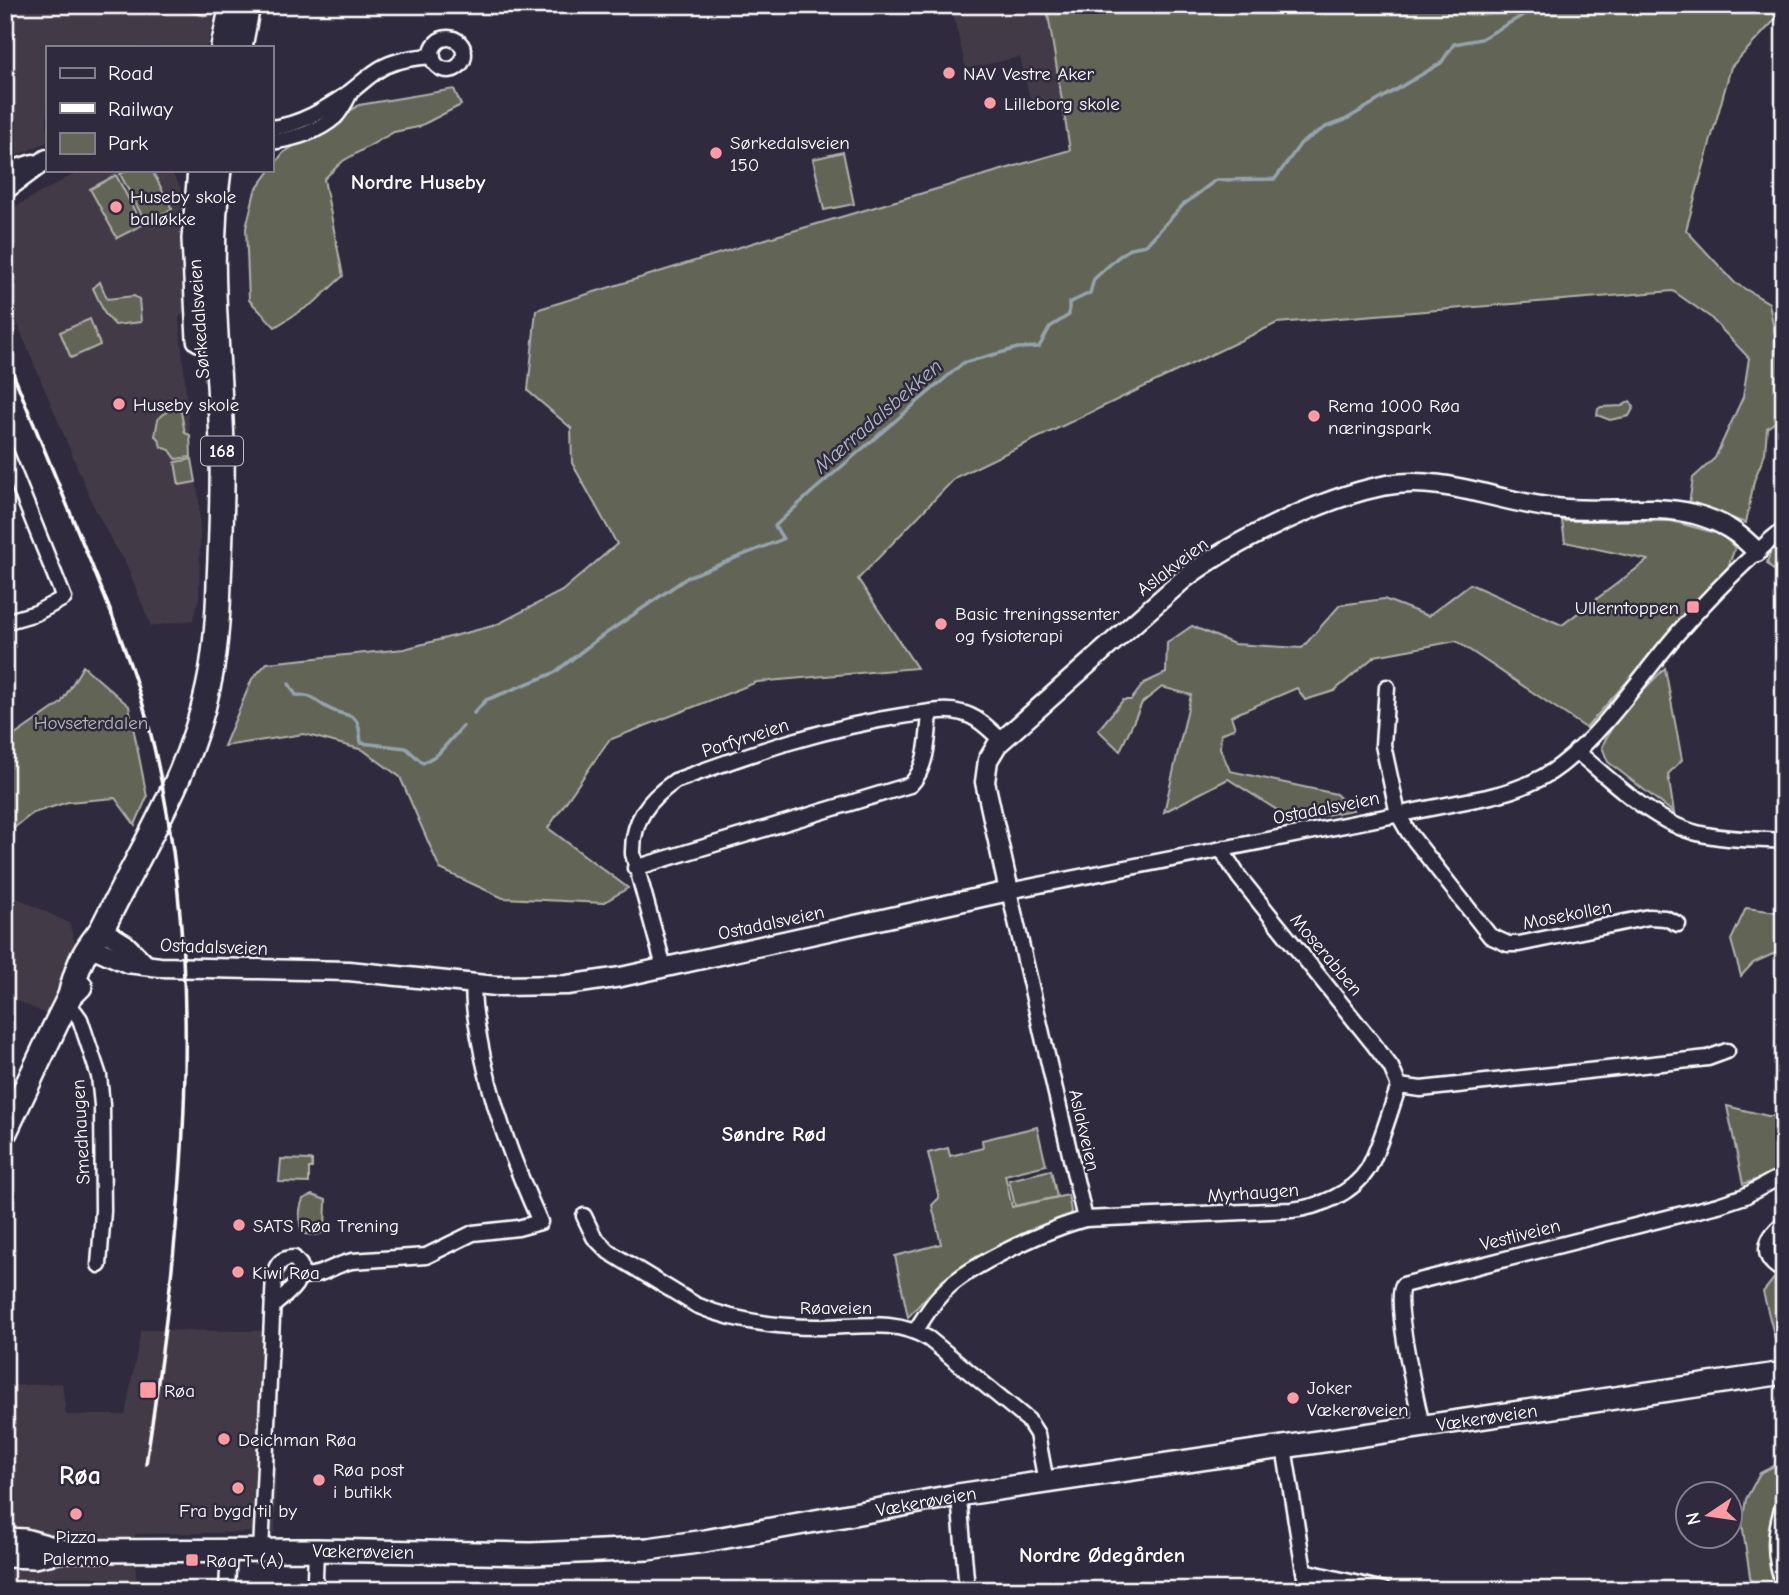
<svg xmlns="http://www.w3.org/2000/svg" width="1789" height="1595" viewBox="0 0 1789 1595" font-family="'Comic Neue',sans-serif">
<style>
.built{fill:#423a46}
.green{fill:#626557;stroke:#b0b2ab;stroke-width:2}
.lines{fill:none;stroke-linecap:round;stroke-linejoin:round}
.stream{stroke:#95a3ad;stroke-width:3.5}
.minor-casing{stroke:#fff;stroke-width:19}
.tertiary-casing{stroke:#fff;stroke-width:23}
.secondary-casing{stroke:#fff;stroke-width:26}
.primary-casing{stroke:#fff;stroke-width:28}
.minor{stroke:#2f2a3d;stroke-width:14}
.tertiary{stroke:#2f2a3d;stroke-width:18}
.secondary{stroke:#2f2a3d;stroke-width:21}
.primary{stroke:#2f2a3d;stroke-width:23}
.rail{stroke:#fff;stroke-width:3.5}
.poi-dot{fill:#ff9aa2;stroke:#2f2a3d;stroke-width:2.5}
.labels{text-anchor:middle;stroke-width:5;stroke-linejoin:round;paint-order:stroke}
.shield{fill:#2f2a3d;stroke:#c1bfc5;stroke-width:2}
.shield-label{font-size:18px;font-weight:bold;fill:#fff}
.poi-label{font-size:19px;fill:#fff;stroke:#2f2a3d;text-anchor:start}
.street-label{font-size:19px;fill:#fff;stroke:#2f2a3d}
.park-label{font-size:19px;fill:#b8bab3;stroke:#2f2a3d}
.neighbourhood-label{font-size:21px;font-weight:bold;fill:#fff;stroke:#2f2a3d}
.water-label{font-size:21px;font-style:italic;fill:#afbac2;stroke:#2f2a3d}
.district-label{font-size:26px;font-weight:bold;fill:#fff;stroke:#2f2a3d}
</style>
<rect width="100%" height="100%" fill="#2f2a3d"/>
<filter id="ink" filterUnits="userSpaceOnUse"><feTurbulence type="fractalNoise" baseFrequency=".0143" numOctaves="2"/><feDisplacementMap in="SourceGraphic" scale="14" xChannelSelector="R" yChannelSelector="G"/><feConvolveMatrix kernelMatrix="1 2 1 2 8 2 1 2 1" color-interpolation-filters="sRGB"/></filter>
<g filter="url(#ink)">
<!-- built -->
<g class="built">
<path d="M5 5H217L207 47H47V142L5 160Z"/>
<path d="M951 5H1049L1047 8 1064 104 1033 111 1020 57 966 69Z"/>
<path d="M82 170H170L181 188 180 245 184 313 179 317 192 459 199 498 200 540 199 598 193 620 151 626 124 559 116 549 94 507 22 335 5 289V212Z"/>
<path d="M5 892 69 923 77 950 46 1014 5 995Z"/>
<path d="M141 1330 278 1331 275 1532 135 1534 136 1590H5V1386L62 1383 66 1415H125Z"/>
</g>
<!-- green -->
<g class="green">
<path d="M174 5H210L207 16 173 8Z"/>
<path d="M1049 5H1784V10L1731 67 1686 230 1735 283 1769 303 1781 367 1777 421 1767 428 1765 453 1754 481 1746 523 1689 504 1693 478 1715 458 1743 397 1749 358 1710 317 1673 291 1277 323 956 477 858 579 917 668 757 682 609 740 548 828 628 888 603 903 503 898 440 869 400 777 363 750 304 734 224 746 252 679 267 663 404 649 496 625 562 591 617 544 572 463 571 428 528 391 536 310 769 238 1070 150 1047 8Z"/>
<path d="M454 89 461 105 418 127 394 132 343 161 324 179 343 276 315 302 275 327 249 300 246 228 255 191 283 153 359 105Z"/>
<path d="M843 152 854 204 824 210 813 159Z"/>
<path d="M128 170H152L172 209 146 223 120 174Z"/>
<path d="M116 175 142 225 117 238 90 189Z"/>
<path d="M100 282 107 299 134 296 139 299 141 322 115 325 105 314 93 288Z"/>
<path d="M90 319 100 345 71 358 60 332Z"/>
<path d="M1630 401 1634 407 1629 416 1610 420 1597 415 1598 409 1601 407 1622 406Z"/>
<path d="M171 408 181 412 185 433 190 435 191 457 176 459 170 450 161 447 159 439 155 436 158 419Z"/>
<path d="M192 459 196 482 179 485 175 462Z"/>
<path d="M1562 521H1671L1723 535 1735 548 1728 567 1586 728 1456 641 1375 656 1334 691 1305 700 1297 688 1231 716 1235 728 1221 734 1220 748 1230 771 1336 794 1353 810 1290 822 1280 812 1228 779 1164 812 1191 695 1162 687 1142 703 1120 751 1098 730 1123 700H1131L1144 683 1166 673 1167 643 1192 626 1234 644 1302 648 1340 605 1384 599 1428 616 1470 584 1562 625 1648 560 1565 542Z"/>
<path d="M1784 543V575L1772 569 1767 563 1771 550Z"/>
<path d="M83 666 129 706 147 797 135 825 115 798 68 802 33 813 5 835V742L61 703Z"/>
<path d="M1665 668 1682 760 1668 774 1674 813 1608 762 1602 747C1615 715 1642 692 1665 668Z"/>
<path d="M1746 908 1784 913V949L1753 963 1741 976 1731 940Z"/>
<path d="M1727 1106 1768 1116H1784V1171L1743 1184Z"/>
<path d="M1037 1127 1046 1165 1005 1175 1012 1207 1068 1195 1072 1217C1029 1231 981 1250 946 1278 932 1289 920 1305 908 1317L895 1256 941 1244 932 1205 939 1198 928 1153 948 1148 950 1156 983 1148 982 1140Z"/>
<path d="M281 1159 312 1160V1168H309V1183L279 1182Z"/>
<path d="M1051 1170 1057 1197 1015 1206 1009 1180Z"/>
<path d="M312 1195 326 1200 325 1232 316 1235 305 1234C297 1227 299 1209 303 1199Z"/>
<path d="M1776 1276 1784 1283V1362H1781L1763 1292Z"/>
<path d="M1784 1461V1490L1779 1497 1769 1534 1772 1570 1780 1590H1752L1742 1523 1746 1499 1760 1473Z"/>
</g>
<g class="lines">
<!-- stream -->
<g class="stream">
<path d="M289 684 296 695C315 696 311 698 326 707 350 721 358 706 361 743L406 748 423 763 438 754 463 726"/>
<path d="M474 713 486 700 554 673 595 641 688 577 783 539 775 526 813 491 963 363 1018 348 1039 347 1050 327 1069 315V303L1090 293 1094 279 1117 258 1131 248 1146 245 1183 205 1216 180 1275 179 1301 143 1326 127 1345 120 1441 63 1454 44 1481 39 1541 5"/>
</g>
<defs>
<g id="minor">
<circle cx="448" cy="54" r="16"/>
<path d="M271 128C300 125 326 109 350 92 362 83 371 73 385 66 400 59 416 57 433 56"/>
<path d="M271 142C293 139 318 132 335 117 341 111 346 101 350 93"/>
<path d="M5 451 64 598 36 613 5 622"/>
<path d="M1387 687 1383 745 1398 814 1409 833 1490 936 1508 944H1519L1649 917 1665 918 1678 924"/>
<path d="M1576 751C1610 779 1654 823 1697 833 1725 840 1755 839 1784 841"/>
<path d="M1224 848 1226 857 1239 877 1372 1042 1391 1067 1399 1086"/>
<path d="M635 868 910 785C928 768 928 735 930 712"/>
<path d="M664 967 633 854C632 820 648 800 675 781 751 753 827 727 908 715 926 713 945 708 962 713 978 717 989 729 1001 740"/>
<path d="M65 1007 75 1012 80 1019 99 1076 102 1105 103 1211 99 1265"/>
<path d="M1399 1086 1421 1089 1708 1058 1727 1051"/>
<path d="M584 1216 594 1237 609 1252 696 1305C735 1322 777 1327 818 1327 856 1327 896 1318 929 1339L1028 1420 1037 1434 1046 1482"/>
<path d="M1085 1219 1009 891 1487 797C1513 791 1540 782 1561 765 1606 730 1640 677 1677 634 1710 596 1745 560 1784 529"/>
<path d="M1784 1223C1765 1238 1758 1258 1784 1271"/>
<path d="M301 1276C321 1277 333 1265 352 1261L426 1256 473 1233 518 1228 540 1222C513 1162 490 1102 479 1037 476 1019 472 1002 474 983"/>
<path d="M916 1330C927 1313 937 1296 953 1283 982 1260 1048 1229 1085 1219L1292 1210C1319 1207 1352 1194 1368 1169 1380 1148 1390 1110 1399 1086"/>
<path d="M1422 1426C1417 1402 1393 1301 1403 1285L1718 1205 1745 1196 1774 1180 1784 1178"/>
<path d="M1284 1447 1307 1590"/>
<path d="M1784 1503C1774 1532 1773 1557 1784 1585"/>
<path d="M960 1508 967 1590"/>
<path d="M316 1550 315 1577 317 1590"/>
<path d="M261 1551 274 1275C277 1263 282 1258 294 1258L300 1265C303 1284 286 1294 274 1305"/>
<path d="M1304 1571 1384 1590"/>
<path d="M227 1590 229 1551"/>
</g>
<g id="tertiary">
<path d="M5 173 33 164"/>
<path d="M5 190 47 159"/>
<path d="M102 930 125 944 145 964"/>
<path d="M89 946 127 963 160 967 349 971 496 986 567 985 621 977 982 897 1009 891 985 782 988 760 997 745 1185 578C1234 541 1323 498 1382 486 1443 474 1496 502 1555 508 1601 514 1649 503 1694 514 1720 521 1739 532 1757 552"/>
</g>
<g id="secondary">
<path d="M5 1539 25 1540 61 1550"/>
<path id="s1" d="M5 1556 34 1557 63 1551 316 1550 531 1554 648 1549 705 1541 958 1495 1784 1373"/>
</g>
<g id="primary">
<path d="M223 47 232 5"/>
<path d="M240 47 248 5"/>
<path d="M199 339 194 239 200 170"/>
<path d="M70 996C74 979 79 961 89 947 94 939 100 933 104 925 142 847 190 774 208 688 216 653 218 618 219 583 221 537 223 491 222 445 219 351 206 263 219 170"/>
<path d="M5 1132 57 1022 70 996 80 986"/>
</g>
</defs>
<!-- minor casing -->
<use href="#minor" class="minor-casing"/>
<!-- tertiary casing -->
<use href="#tertiary" class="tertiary-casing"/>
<!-- secondary casing -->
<use href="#secondary" class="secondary-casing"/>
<!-- primary casing -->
<use href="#primary" class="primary-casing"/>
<!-- minor -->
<use href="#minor" class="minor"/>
<!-- tertiary -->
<use href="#tertiary" class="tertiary"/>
<!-- secondary -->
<use href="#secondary" class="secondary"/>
<!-- primary -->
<use href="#primary" class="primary"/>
<!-- rail -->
<path class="rail" d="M5 354C30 414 54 474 79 534 105 597 131 658 148 723 211 965 183 1220 146 1464"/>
</g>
</g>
<!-- markers -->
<g class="poi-dot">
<circle cx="949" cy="73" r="7"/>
<circle cx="990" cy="103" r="7"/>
<circle cx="716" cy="153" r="7"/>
<circle cx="116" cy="207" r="7"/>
<circle cx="119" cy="404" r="7"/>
<circle cx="1314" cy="416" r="7"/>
<rect x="1686" y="600" width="14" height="14" rx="3.5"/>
<circle cx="941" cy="624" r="7"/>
<circle cx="239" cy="1225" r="7"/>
<circle cx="238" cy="1272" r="7"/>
<rect x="139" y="1381" width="18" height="18" rx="3.5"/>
<circle cx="1293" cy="1398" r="7"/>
<circle cx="224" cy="1439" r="7"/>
<circle cx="319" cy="1480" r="7"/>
<circle cx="238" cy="1488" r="7"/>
<circle cx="76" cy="1514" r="7"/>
<rect x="185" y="1553" width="14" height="14" rx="3.5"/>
</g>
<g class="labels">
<!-- shield labels -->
<rect class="shield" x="201" y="436.5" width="42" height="29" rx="5"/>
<g class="shield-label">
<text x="222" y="457">168</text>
</g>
<!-- poi labels -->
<g class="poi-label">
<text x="963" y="80">NAV Vestre Aker</text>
<text x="1004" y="110">Lilleborg skole</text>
<text x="730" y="149">Sørkedalsveien<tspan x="730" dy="22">150</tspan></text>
<text x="130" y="203">Huseby skole<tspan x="130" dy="22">balløkke</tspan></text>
<text x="133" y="411">Huseby skole</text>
<text x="1328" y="412">Rema 1000 Røa<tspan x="1328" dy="22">næringspark</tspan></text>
<text x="1679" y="614" text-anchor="end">Ullerntoppen</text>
<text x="955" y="620">Basic treningssenter<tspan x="955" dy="22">og fysioterapi</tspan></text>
<text x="253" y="1232">SATS Røa Trening</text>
<text x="252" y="1279">Kiwi Røa</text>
<text x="1307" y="1394">Joker<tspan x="1307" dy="22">Vækerøveien</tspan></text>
<text x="164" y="1397">Røa</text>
<text x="238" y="1446">Deichman Røa</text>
<text x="333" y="1476">Røa post<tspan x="333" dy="22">i butikk</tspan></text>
<text x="238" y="1517" text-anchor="middle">Fra bygd til by</text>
<text x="76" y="1543" text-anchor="middle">Pizza<tspan x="76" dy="22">Palermo</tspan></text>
<text x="206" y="1567">Røa T (A)</text>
</g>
<!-- street labels -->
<g class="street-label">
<text transform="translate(198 319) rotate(-94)" y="7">Sørkedalsveien</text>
<text transform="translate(1172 566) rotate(-37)" y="7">Aslakveien</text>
<text transform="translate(745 737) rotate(-18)" y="7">Porfyrveien</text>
<text transform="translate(1326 807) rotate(-11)" y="7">Ostadalsveien</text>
<text transform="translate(1567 914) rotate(-11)" y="7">Mosekollen</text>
<text transform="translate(771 922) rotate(-12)" y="7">Ostadalsveien</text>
<text transform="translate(214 946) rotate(2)" y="7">Ostadalsveien</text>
<text transform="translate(1327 954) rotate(50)" y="7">Moserabben</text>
<text transform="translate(1085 1130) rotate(77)" y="7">Aslakveien</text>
<text transform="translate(80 1132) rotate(-93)" y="7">Smedhaugen</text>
<text transform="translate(1253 1192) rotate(-4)" y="7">Myrhaugen</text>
<text transform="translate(1520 1234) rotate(-14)" y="7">Vestliveien</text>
<text x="836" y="1314">Røaveien</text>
<text dy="7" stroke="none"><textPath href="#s1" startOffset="1493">Vækerøveien</textPath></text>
<text dy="7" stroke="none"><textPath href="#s1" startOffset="926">Vækerøveien</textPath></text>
<text dy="7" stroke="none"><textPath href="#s1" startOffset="359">Vækerøveien</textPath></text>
</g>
<!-- park labels -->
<g class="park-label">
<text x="91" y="729">Hovseterdalen</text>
</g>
<!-- neighbourhood labels -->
<g class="neighbourhood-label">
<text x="418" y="189">Nordre Huseby</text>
<text x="774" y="1141">Søndre Rød</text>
<text x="1102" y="1562">Nordre Ødegården</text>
</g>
<!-- water labels -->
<g class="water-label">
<text transform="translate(878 416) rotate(-41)" y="7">Mærradalsbekken</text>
</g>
<!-- district labels -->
<g class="district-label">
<text x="80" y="1484">Røa</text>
</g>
</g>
<!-- margin -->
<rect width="1789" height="1595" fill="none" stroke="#2f2a3d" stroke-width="28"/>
<rect x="14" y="14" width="1761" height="1567" fill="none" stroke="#fff" stroke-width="2.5" filter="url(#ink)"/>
<!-- legend -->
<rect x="46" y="46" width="228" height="126" fill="#2f2a3d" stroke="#827f8b" stroke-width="2"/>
<rect x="60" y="68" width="35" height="10" fill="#2f2a3d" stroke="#827f8b" stroke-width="2"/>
<text x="108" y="80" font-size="21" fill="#ffffff">Road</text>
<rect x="60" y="103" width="35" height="10" fill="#ffffff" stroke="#827f8b" stroke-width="2"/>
<text x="108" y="116" font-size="21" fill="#ffffff">Railway</text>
<rect x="60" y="133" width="35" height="21" fill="#626557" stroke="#827f8b" stroke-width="2"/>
<text x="108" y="150" font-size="21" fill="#ffffff">Park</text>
<!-- north arrow -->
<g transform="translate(1709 1515) rotate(257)"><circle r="33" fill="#2f2a3d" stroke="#827f8b" stroke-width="2"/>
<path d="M0-5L12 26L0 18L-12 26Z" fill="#ff9aa2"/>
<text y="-10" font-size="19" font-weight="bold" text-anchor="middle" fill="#ffffff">N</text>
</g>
</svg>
